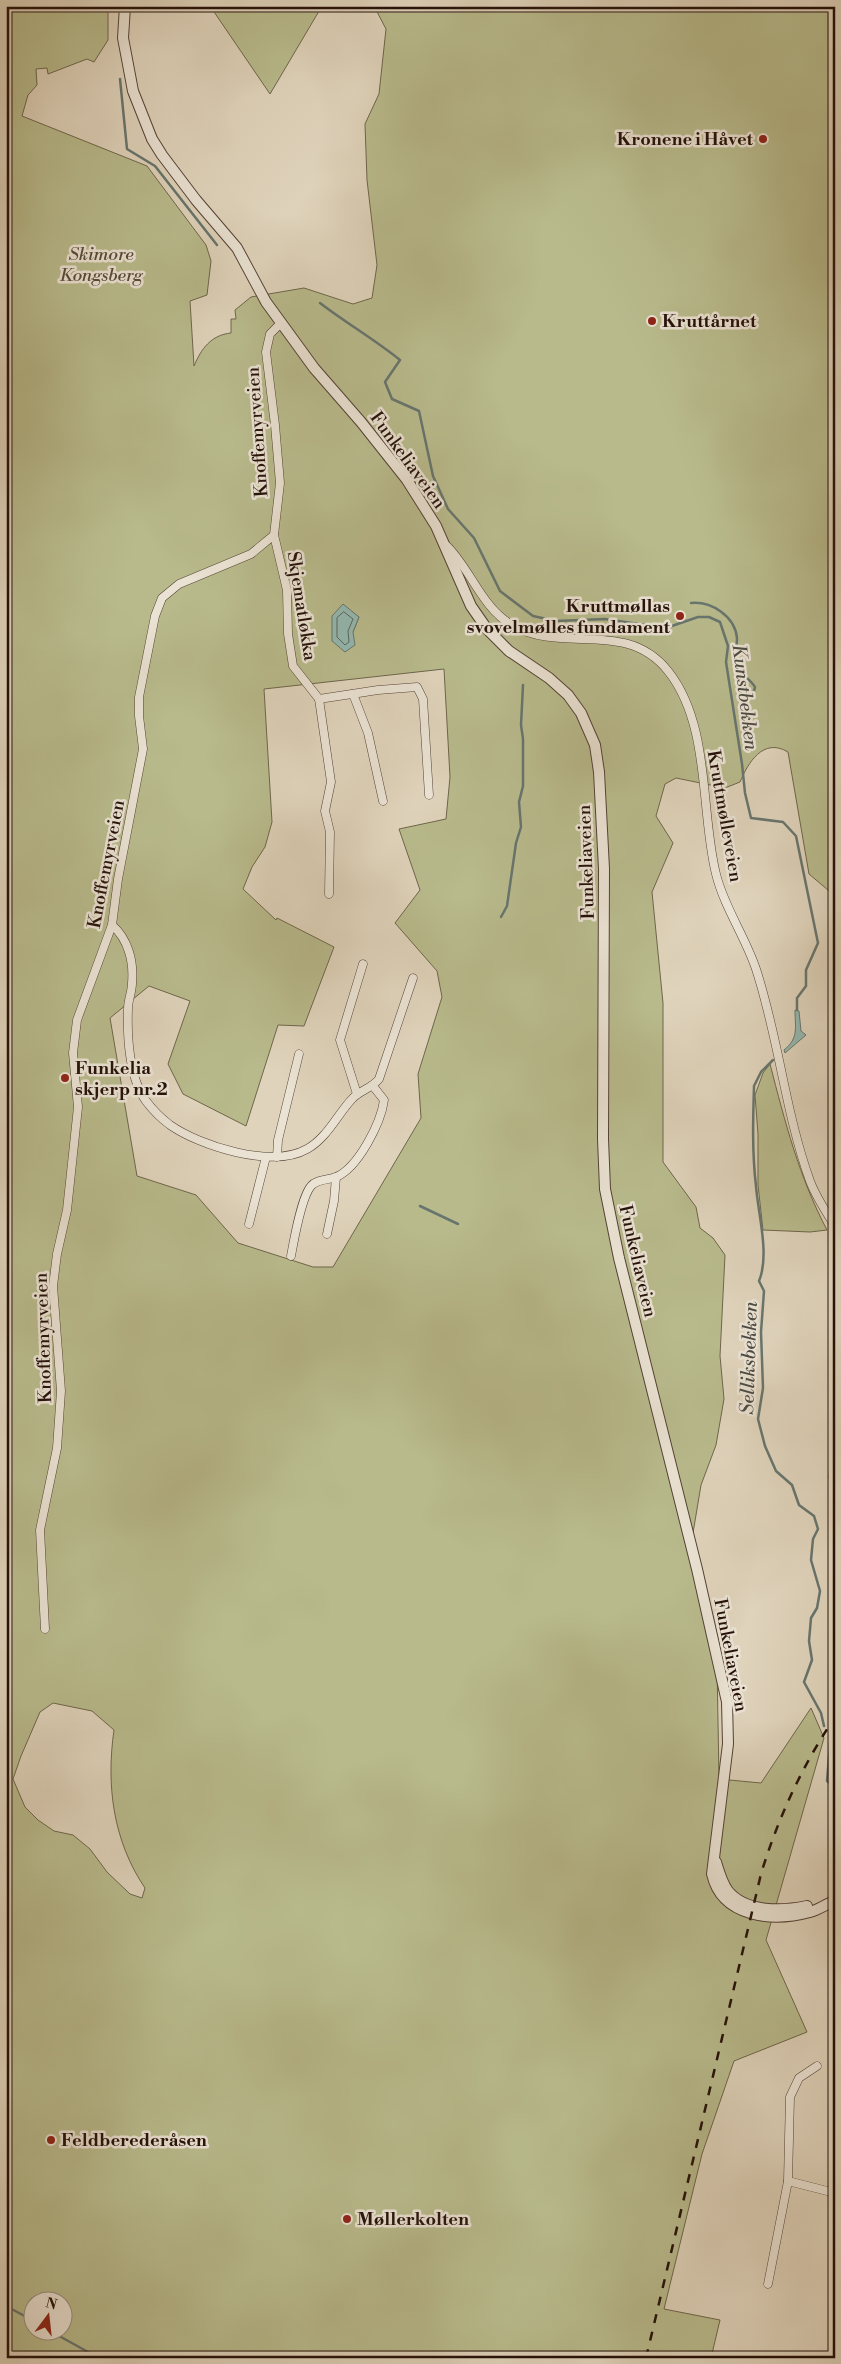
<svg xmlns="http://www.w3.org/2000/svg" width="841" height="2364" viewBox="0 0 841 2364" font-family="'Libre Bodoni',serif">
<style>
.green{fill:#b8ba8c;stroke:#6e664b;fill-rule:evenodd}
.water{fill:#93b8b0;stroke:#67756e}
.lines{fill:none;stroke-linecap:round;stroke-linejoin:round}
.shore{stroke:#5c645d;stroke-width:1}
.stream{stroke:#67756e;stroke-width:2.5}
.minor-casing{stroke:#544236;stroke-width:9}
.tertiary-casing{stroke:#544236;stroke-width:12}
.minor{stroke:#eae2d3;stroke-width:8}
.tertiary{stroke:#eae2d3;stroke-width:10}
.rail{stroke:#25110a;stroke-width:2.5;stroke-dasharray:9 9;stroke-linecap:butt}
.poi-dot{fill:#8f2418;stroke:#eae2d3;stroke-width:2}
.labels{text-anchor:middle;stroke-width:5;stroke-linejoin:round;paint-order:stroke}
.poi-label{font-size:18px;font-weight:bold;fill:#25110a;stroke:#eae2d3;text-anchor:start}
.park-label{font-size:18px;font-style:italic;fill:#584c38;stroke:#eae2d3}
.street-label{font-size:18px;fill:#25110a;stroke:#eae2d3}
.water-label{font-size:19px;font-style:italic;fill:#4c4b44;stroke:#eae2d3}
</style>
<rect width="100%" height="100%" fill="#dfd3bb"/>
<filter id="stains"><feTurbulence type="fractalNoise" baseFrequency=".004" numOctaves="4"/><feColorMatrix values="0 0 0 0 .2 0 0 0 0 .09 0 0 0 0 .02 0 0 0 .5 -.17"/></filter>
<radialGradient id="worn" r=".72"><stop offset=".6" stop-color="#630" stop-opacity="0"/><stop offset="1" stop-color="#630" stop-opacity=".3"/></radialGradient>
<!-- green -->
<g class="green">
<path d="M6 6H108V40L94 62 87 59 48 74 47 68 36 69 37 85 28 95 22 116 147 166 206 245 211 261 207 295 190 301 194 366C201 349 211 335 231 333V319H236L235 310 251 297 304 288 353 304 372 298 377 265 367 180 365 124 379 94 386 29 374 6H835V896L809 874 788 752C763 737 748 763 740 782L725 788 676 778 665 784 656 816 673 843 652 892 663 1003V1162L696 1207 700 1228 713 1238 725 1255 720 1356 724 1399 716 1445 701 1485 690 1551 717 1664 719 1779 761 1783 811 1708 824 1738 766 1940 807 2032 734 2061 702 2154 664 2309 720 2320 711 2358H6ZM342 605 359 617 353 632ZM444 669 450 777 446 819 399 829 420 890 395 923 437 971 442 997 418 1074 421 1118 333 1267H313L238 1243 196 1195 137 1176 110 1018 149 986 190 1001 168 1064 183 1094 246 1126 278 1025 304 1026 334 947 277 918 276 920 243 889 252 867 265 847 272 822 264 689ZM53 1703 92 1711 114 1730C106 1785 113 1841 145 1888L142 1898 130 1894 107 1872 90 1849 73 1835 54 1831 38 1820 25 1807 13 1779 21 1756 40 1712ZM32 2302H62V2332H32Z"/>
<path d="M210 6H322L270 94Z"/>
<path d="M770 1064C785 1122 799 1177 827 1230L810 1232 763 1230 758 1185V1134L755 1095 763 1073Z"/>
</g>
<!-- water -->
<g class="water">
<path d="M343 604 359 617 353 632 355 645 345 652 332 641V616Z"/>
<path d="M795 1010 799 1011 801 1031 806 1035 785 1053 784 1050C799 1038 795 1028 795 1010Z"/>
</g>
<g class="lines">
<!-- shore -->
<path class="shore" d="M344 612 353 619 348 631 349 642 345 645 337 637V618Z"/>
<!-- stream -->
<g class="stream">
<path d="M120 79 127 149 155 166 217 245"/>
<path d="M320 303C346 323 374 339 400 360L385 382 392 399 419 411 433 476 448 509 474 538 500 591 533 616 556 621 605 619 666 628 698 617H709L720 622 728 646 726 662 742 764 745 793 751 818 783 822 796 836 818 943 806 970V986L797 998V1010"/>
<path d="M691 603C711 601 735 616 737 638 737 648 734 660 739 669 742 675 751 680 755 687L754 691 747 694"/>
<path d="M501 917 507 906 516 843 521 827 519 802 523 786V739L521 725 523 685"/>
<path d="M773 1060 761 1072 754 1086C753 1119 752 1153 756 1186 758 1214 770 1255 759 1281L764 1291 761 1332 763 1388 758 1419 765 1446 776 1471 792 1485 799 1505 814 1516 818 1529 813 1539 811 1560 820 1591 817 1608 811 1618 809 1641 812 1660 804 1682 821 1713 824 1726"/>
<path d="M420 1206 458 1224"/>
<path d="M830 1744 827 1781 835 1787"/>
<path d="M6 2306 32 2320"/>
<path d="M52 2332 88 2352 90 2358"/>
</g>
<defs>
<g id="minor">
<path d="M281 323 270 334 266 352 275 425 280 483 274 535 287 590 288 634 293 666 319 699"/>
<path d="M447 546C471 570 482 608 512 625 563 655 626 618 668 671 711 725 700 810 716 874 724 907 745 936 756 969 779 1039 785 1112 810 1181 816 1197 826 1212 835 1226"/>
<path d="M353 694 368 733 383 801"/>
<path d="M319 699 378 690 417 687 423 699 429 795"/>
<path d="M319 699 331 782 325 811 330 832 329 894"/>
<path d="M112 925C128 939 134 961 132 983 132 992 128 1000 128 1009 127 1036 129 1078 146 1101 152 1109 162 1119 170 1125 200 1146 272 1169 307 1149 327 1138 337 1115 352 1099 360 1090 371 1089 379 1079L413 978"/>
<path d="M357 1094 340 1040 363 964"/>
<path d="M277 1157 278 1140 299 1054"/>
<path d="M249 1224 266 1157"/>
<path d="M327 1234 334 1201 336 1177"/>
<path d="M291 1256C294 1240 301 1198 311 1186 317 1179 329 1180 336 1177 358 1168 381 1123 384 1100L373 1086"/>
<path d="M833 1477 835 1460"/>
<path d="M45 1629 40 1530 57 1448 61 1391 53 1286 57 1254 67 1210 78 1107 73 1053 77 1020 112 925 118 879 143 749 139 716V697L155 616 162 598 179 584 251 554 274 535"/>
<path d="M788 2181 835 2193"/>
<path d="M768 2284 788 2181 790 2097 799 2078 817 2066"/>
</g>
<g id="tertiary">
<path d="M125 6 123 38 133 91 152 139 162 155 196 200 237 248 266 302 314 368 361 422 407 480 436 526 471 606 487 629 509 651 549 678 568 695 581 713 595 745 599 772 604 869 603 1139 605 1189 619 1258 697 1569 727 1702 728 1744 712 1874C722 1918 773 1922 810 1912 818 1910 826 1904 835 1901"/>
<path d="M716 1862C719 1872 722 1883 728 1891 746 1913 783 1911 807 1906"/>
</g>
</defs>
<!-- minor casing -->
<use href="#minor" class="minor-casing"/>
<!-- tertiary casing -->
<use href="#tertiary" class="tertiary-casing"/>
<!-- minor -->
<use href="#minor" class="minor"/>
<!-- tertiary -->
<use href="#tertiary" class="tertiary"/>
<!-- rail -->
<path class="rail" d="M646 2358 761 1874C778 1818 802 1766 835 1717"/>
</g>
<!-- markers -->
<g class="poi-dot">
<circle cx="763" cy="139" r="5"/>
<circle cx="652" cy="321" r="5"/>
<circle cx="680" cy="616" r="5"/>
<circle cx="65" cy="1078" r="5"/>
<circle cx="51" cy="2140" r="5"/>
<circle cx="347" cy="2219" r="5"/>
</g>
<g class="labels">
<!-- poi labels -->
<g class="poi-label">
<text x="753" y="145" text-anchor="end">Kronene i Håvet</text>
<text x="662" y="327">Kruttårnet</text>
<text x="670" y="612" text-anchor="end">Kruttmøllas<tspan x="670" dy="21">svovelmølles fundament</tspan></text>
<text x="75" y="1074">Funkelia<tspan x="75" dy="21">skjerp nr.2</tspan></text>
<text x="61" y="2146">Feldberederåsen</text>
<text x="357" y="2225">Møllerkolten</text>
</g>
<!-- park labels -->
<g class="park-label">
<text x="101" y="260">Skimore<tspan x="101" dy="21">Kongsberg</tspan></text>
</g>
<!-- street labels -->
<g class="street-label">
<text transform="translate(257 432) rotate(-94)" y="6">Knoffemyrveien</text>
<text transform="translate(408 460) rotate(54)" y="6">Funkeliaveien</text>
<text transform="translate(302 606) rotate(81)" y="6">Skjematløkka</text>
<text transform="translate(725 816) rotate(80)" y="6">Kruttmølleveien</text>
<text transform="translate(586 862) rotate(-92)" y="6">Funkeliaveien</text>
<text transform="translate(106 864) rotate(-79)" y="6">Knoffemyrveien</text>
<text transform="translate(638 1261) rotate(77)" y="6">Funkeliaveien</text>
<text transform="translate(43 1338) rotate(-92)" y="6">Knoffemyrveien</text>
<text transform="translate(731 1655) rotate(79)" y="6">Funkeliaveien</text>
</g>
<!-- water labels -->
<g class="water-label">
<text transform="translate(746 697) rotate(83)" y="7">Kunstbekken</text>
<text transform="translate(748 1358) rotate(-88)" y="7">Selliksbekken</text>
</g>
</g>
<!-- margin -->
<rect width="841" height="2364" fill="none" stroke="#dfd3bb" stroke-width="25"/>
<rect x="8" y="8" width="826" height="2349" fill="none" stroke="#25110a" stroke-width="2.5"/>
<rect x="12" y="12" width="816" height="2339" fill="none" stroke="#25110a"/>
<!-- north arrow -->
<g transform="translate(48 2316) rotate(15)"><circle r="24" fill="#eae2d3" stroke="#9b8e83"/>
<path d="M0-4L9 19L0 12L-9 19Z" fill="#8f2418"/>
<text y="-8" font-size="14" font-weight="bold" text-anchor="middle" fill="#25110a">N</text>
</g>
<rect width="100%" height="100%" filter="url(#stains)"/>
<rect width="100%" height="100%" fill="url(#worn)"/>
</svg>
